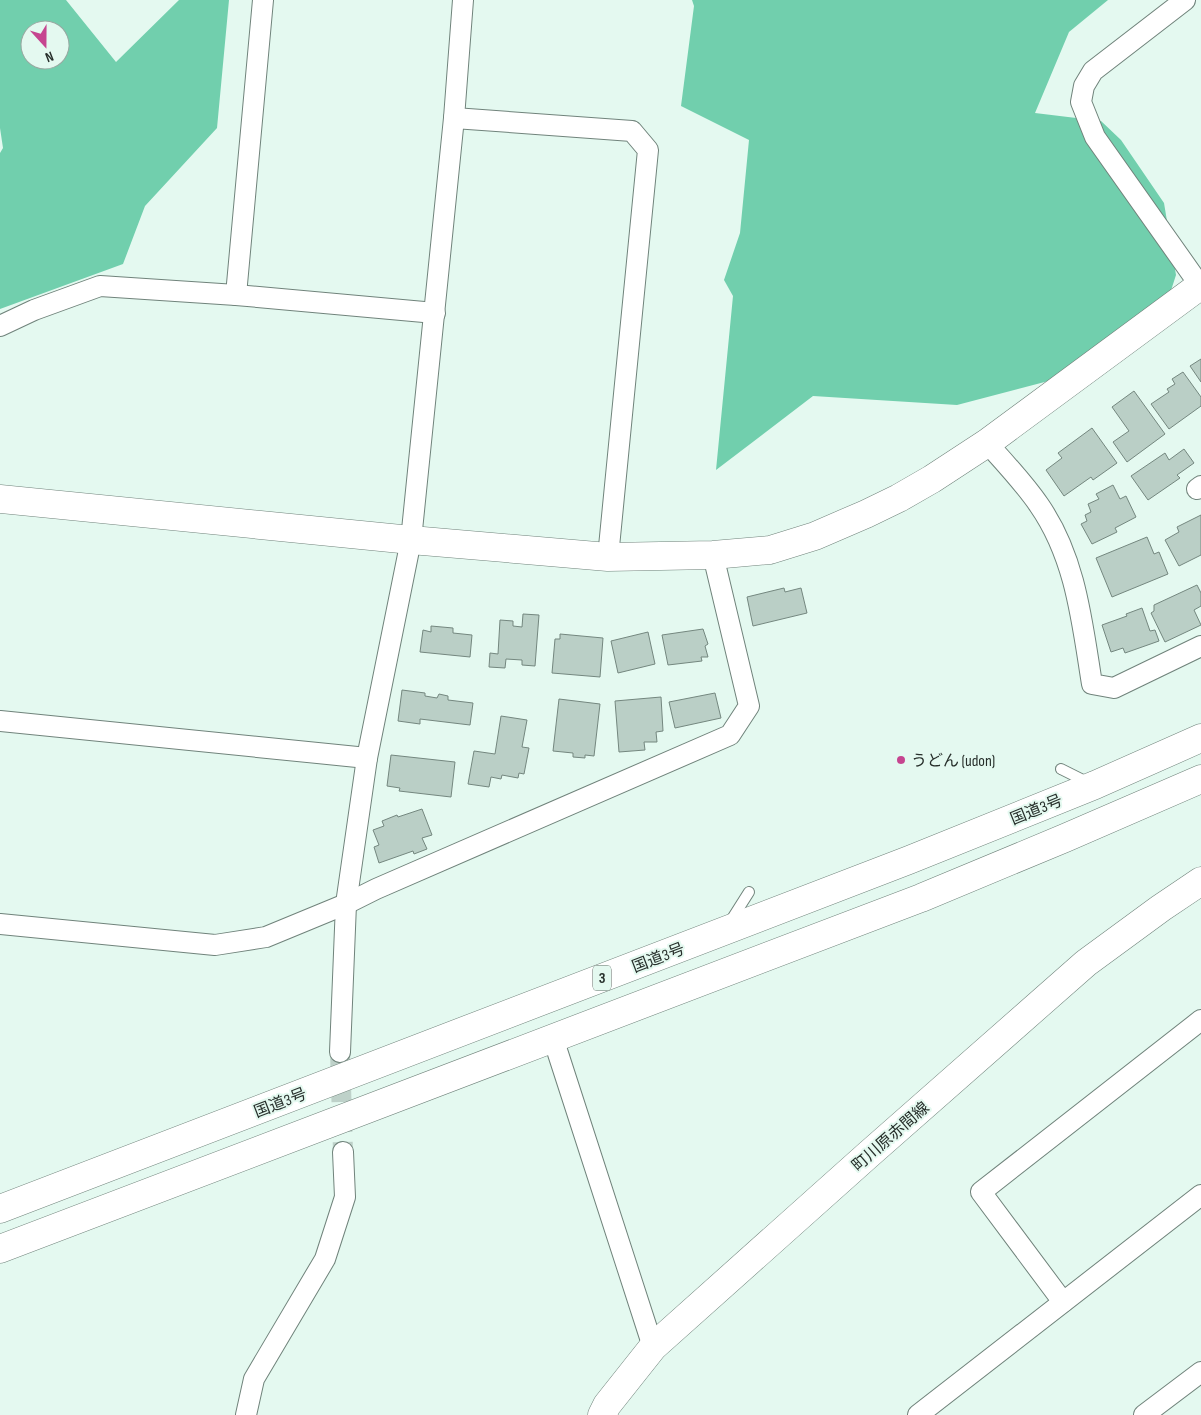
<svg xmlns="http://www.w3.org/2000/svg" width="1201" height="1415" viewBox="0 0 1201 1415" font-family="'Sofia Sans Condensed','Noto Sans JP',sans-serif">
<style>
.forest{fill:#71cfad;fill-rule:evenodd}
.building{fill:#bacfc6;stroke:#74877f}
.lines{fill:none;stroke-linecap:round;stroke-linejoin:round}
.street-tunnel{stroke:#bed1c9;stroke-width:20;stroke-dasharray:20 10;stroke-linecap:butt}
.lane-casing{stroke:#70837b;stroke-width:12}
.street-casing{stroke:#70837b;stroke-width:22}
.secondary-casing{stroke:#70837b;stroke-width:29}
.highway-casing{stroke:#70837b;stroke-width:29}
.lane{stroke:#fff;stroke-width:10}
.street{stroke:#fff;stroke-width:20}
.secondary{stroke:#fff;stroke-width:28}
.highway{stroke:#fff;stroke-width:28}
.poi-dot{fill:#c64590;stroke:#e4f9f0;stroke-width:2}
.labels{text-anchor:middle;stroke-width:4;stroke-linejoin:round;paint-order:stroke}
.shield{fill:#e4f9f0;stroke:#606c66;stroke-width:1}
.shield-label{font-size:15px;font-weight:bold;fill:#272f2b}
.poi-label{font-size:16px;fill:#272f2b;stroke:#e4f9f0;text-anchor:start}
.street-label{font-size:16px;fill:#272f2b;stroke:#e4f9f0}
</style>
<rect width="100%" height="100%" fill="#e4f9f0"/>
<!-- forest -->
<g class="forest">
<path d="M0 0H66L116 62 179 0H229L217 128 145 206 123 264 0 309V153L3 148 0 128ZM30 30H60V60H30Z"/>
<path d="M692 0H1108L1069 32 1035 113 1101 121 1121 140 1164 203 1176 275 1165 309 1079 373 957 405 813 396 716 470 733 296 724 280 740 233 749 140 681 106 694 6Z"/>
</g>
<!-- building -->
<g class="building">
<path d="M1201 359V382L1190 366Z"/>
<path d="M1183 372 1201 397V406L1169 429 1151 404 1169 392 1167 389 1175 384 1172 379Z"/>
<path d="M1134 391 1165 434 1127 462 1113 442 1129 431 1112 407Z"/>
<path d="M1092 428 1117 463 1093 480 1091 477 1064 496 1046 470 1062 458 1058 453Z"/>
<path d="M1184 449 1194 463 1177 475 1180 478 1148 500 1131 476 1165 453 1169 460Z"/>
<path d="M1113 485 1120 499 1126 496 1136 517 1115 528 1117 532 1092 544 1081 524 1087 521 1085 515 1091 512 1088 504 1099 499 1096 494Z"/>
<path d="M1201 515V555L1179 566 1165 540 1179 532 1177 527Z"/>
<path d="M1147 537 1154 554 1159 552 1168 574 1112 597 1096 558Z"/>
<path d="M1197 585 1201 593V606L1194 610 1201 625 1165 642 1151 613 1154 611V605Z"/>
<path d="M784 588 785 592 801 588 807 613 753 626 747 597Z"/>
<path d="M1142 608 1150 631 1155 630 1159 641 1125 653 1123 648 1111 652 1102 625 1127 616 1126 614Z"/>
<path d="M523 614 539 615 535 666 522 665V660L506 659 505 668 489 667 490 653 498 654 500 620 513 621V626L522 627Z"/>
<path d="M431 626 453 628V633L472 635 470 657 420 652 423 630 431 632Z"/>
<path d="M703 629 708 644 705 646 708 657H701L702 661 668 665 662 635Z"/>
<path d="M648 632 655 664 618 673 611 641Z"/>
<path d="M560 634 603 638 600 677 552 673 555 639H560Z"/>
<path d="M402 690 425 693V696L437 698 439 694 448 696V700L473 703 470 725 420 719V724L398 721Z"/>
<path d="M715 693 721 718 675 728 669 702Z"/>
<path d="M661 697 663 731 656 732 657 742H644L645 750 619 752 615 701Z"/>
<path d="M559 699 600 704 594 756 585 755V758L573 757V753L553 751Z"/>
<path d="M501 716 527 720 522 747 529 748 524 774 519 773 518 778 502 775 501 779 491 777 489 787 468 784 474 751 495 754Z"/>
<path d="M391 755 455 762 451 797 399 791 400 788 387 786Z"/>
<path d="M422 809 432 835 422 838 427 849 414 854 413 851 379 863 374 847 379 845 373 830 384 826 382 821 397 815 398 817Z"/>
</g>
<g class="lines">
<!-- street-tunnel -->
<path class="street-tunnel" d="M340 1052 343 1152"/>
<defs>
<g id="lane">
<path d="M1061 769 1089 783"/>
<path d="M730 922 749 892"/>
</g>
<g id="street">
<path d="M1185 0 1093 71 1084 86 1081 102 1095 137 1201 287"/>
<path d="M454 118 632 131 648 150 608 557"/>
<path d="M236 295 263 0"/>
<path d="M0 326 34 310 100 286 236 295 435 313"/>
<path d="M987 443C1005 463 1024 483 1039 505 1076 558 1082 622 1092 684L1114 688 1201 646"/>
<path d="M1197 489 1201 486"/>
<path d="M0 721 367 758"/>
<path d="M0 924 215 945 266 937 346 904 376 889 730 735 749 706 713 555"/>
<path d="M553 1038 653 1347"/>
<path d="M340 1052 346 904 367 758 411 540 454 118 463 0"/>
<path d="M1063 1302 981 1192 1201 1020"/>
<path d="M246 1415 254 1379 325 1259 345 1197 343 1152"/>
<path d="M918 1415 1201 1195"/>
<path d="M1144 1415 1201 1372"/>
</g>
<g id="secondary">
<path d="M0 499 411 540 608 557 713 555 770 550 815 536 866 514 899 498 932 479 987 443 1201 285"/>
<path d="M602 1415 607 1405 653 1347 869 1154 1086 963 1161 908 1201 881"/>
</g>
<g id="highway">
<path d="M0 1209 909 860 1095 785 1201 738"/>
<path d="M0 1249 921 898 1065 838 1201 779"/>
</g>
</defs>
<!-- lane casing -->
<use href="#lane" class="lane-casing"/>
<!-- street casing -->
<use href="#street" class="street-casing"/>
<!-- secondary casing -->
<use href="#secondary" class="secondary-casing"/>
<!-- highway casing -->
<use href="#highway" class="highway-casing"/>
<!-- lane -->
<use href="#lane" class="lane"/>
<!-- street -->
<use href="#street" class="street"/>
<!-- secondary -->
<use href="#secondary" class="secondary"/>
<!-- highway -->
<use href="#highway" class="highway"/>
</g>
<!-- markers -->
<circle class="poi-dot" cx="901" cy="760" r="5"/>
<g class="labels">
<!-- shield labels -->
<rect class="shield" x="593" y="965.5" width="18" height="25" rx="4"/>
<g class="shield-label">
<text x="602" y="983">3</text>
</g>
<!-- poi labels -->
<g class="poi-label">
<text x="911" y="766">うどん (udon)</text>
</g>
<!-- street labels -->
<g class="street-label">
<text transform="translate(1036 809) rotate(-22)" y="6">国道3号</text>
<text transform="translate(658 957) rotate(-21)" y="6">国道3号</text>
<text transform="translate(280 1102) rotate(-21)" y="6">国道3号</text>
<text transform="translate(890 1136) rotate(-41)" y="6">町川原赤間線</text>
</g>
</g>
<!-- north arrow -->
<g transform="translate(45 45) rotate(159)"><circle r="24" fill="#e4f9f0" stroke="#98a8a1"/>
<path d="M0-4L9 19L0 12L-9 19Z" fill="#c64590"/>
<text y="-8" font-size="14" font-weight="bold" text-anchor="middle" fill="#272f2b">N</text>
</g>
</svg>
